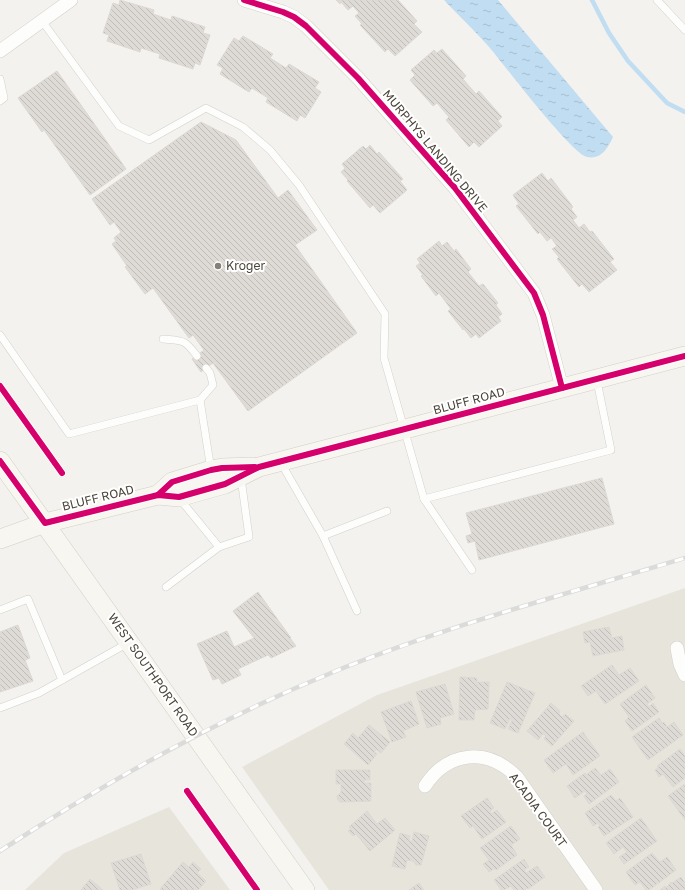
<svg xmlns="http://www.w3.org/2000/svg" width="685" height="890" viewBox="0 0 685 890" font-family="'Golos Text',sans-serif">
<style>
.residential{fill:#e7e4dc}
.water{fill:url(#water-ripples)}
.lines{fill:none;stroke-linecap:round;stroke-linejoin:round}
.stream{stroke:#c0ddf1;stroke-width:4.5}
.building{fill:url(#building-back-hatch);stroke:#dcd9d4}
.service-casing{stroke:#d2d0cb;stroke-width:8}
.minor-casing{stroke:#d2d0cb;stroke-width:14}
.secondary-casing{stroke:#d3cfc5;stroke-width:20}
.service{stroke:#fdfdfc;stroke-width:7}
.minor{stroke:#fdfdfc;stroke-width:13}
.secondary{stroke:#f7f6f1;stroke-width:19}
.rail-casing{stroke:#dbdbda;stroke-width:4.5}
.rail{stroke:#fff;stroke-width:3;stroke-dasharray:9;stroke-linecap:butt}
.cycleway-casing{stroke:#fff;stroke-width:8}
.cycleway{stroke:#d6006c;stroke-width:6}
.poi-dot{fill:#868178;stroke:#fff;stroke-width:1.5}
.labels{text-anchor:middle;stroke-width:4;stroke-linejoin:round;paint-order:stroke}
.street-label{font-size:12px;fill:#4b4439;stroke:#fff}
.poi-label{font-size:12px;fill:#4b4439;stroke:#fff;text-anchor:start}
</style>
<defs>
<pattern id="water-ripples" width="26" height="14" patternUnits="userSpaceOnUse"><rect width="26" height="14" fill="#c0ddf1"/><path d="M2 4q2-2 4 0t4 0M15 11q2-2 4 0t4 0" fill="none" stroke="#a6bfcf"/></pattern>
<pattern id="building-back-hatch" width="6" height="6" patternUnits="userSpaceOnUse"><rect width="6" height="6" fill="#dedbd6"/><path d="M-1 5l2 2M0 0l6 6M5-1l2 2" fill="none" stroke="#c0bdb8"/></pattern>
</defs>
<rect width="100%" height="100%" fill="#f4f2ee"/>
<!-- residential -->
<g class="residential">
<path d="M685 588V890H329L242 767 377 695Z"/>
<path d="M169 807 230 890H25L64 853Z"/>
</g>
<!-- water -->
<path class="water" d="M444 0H498L613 137C608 148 601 160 587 157 571 153 505 66 490 48 476 32 459 16 444 0Z"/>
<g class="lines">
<!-- stream -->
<path class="stream" d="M592 0 609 33 628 61 667 103 685 112"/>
</g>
<!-- building -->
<g class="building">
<path d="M120 0 154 10 153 14 171 20 172 16 205 27 203 33 210 35 200 65 195 63 193 69 159 58 160 54 141 48 140 52 107 41 109 35 103 33 113 3 119 5Z"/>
<path d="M336 0H398L417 21 414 24 422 32 395 56 388 49 385 52 360 25 362 24 355 16 359 13 353 6 348 10 341 2 340 4Z"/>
<path d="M243 36 273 54 270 58 286 68 289 64 319 82 315 88 321 92 305 118 300 115 297 121 266 102 268 98 252 88 249 92 220 74 223 68 217 65 234 38 239 41Z"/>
<path d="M442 49 466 76 463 79 476 94 479 91 502 117 498 121 502 126 479 147 474 142 469 147 446 120 449 117 437 103 433 106 410 80 415 75 411 70 434 50 437 53Z"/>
<path d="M57 71 126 169 90 195 44 130 42 132 18 98Z"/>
<path d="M201 122 236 140 278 198 288 190 317 230 295 245 357 333 248 411 213 363 201 372 192 359 204 350 193 335 189 338 153 288 145 294 125 267 127 266 112 244 116 241 114 238 121 232 114 222 110 225 92 199Z"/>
<path d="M370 145 377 154 379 152 403 179 400 181 407 190 380 213 373 205 370 208 347 181 348 180 341 172 345 168 342 164 363 146 366 149Z"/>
<path d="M542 173 548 181 551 178 573 207 571 209 577 217 573 220 579 228 584 224 590 232 592 231 614 259 610 262 617 270 589 292 582 284 579 287 557 259 559 257 552 249 557 246 551 238 547 241 540 232 538 234 516 206 519 204 513 195Z"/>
<path d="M439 241 442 246 447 242 454 251 456 249 471 269 468 272 479 286 483 284 498 303 496 305 502 314 498 317 501 321 479 338 476 334 471 338 464 329 463 330 448 311 451 309 439 293 436 296 421 276 423 275 416 266 420 263 417 259Z"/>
<path d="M602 478 614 524 479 560 475 541 468 543 466 536 472 534 466 513Z"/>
<path d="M258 592 291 638H290L296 646 271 658 268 655 238 669 241 675 222 684 219 678 213 680 197 644 227 631 234 647 254 638 233 611Z"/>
<path d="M18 625 30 658 25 660 33 681 0 692V632Z"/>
<path d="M609 627 612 638 622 636 624 650 593 656 590 642 585 643 583 632Z"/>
<path d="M612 665 619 675 630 668 639 681 605 704 596 691 588 696 581 686Z"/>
<path d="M460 677 477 678V682H489L488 709 475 710 474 720H459Z"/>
<path d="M507 682 535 693 518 733 508 729 512 720 510 719 505 729 490 723Z"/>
<path d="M445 684 454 714 440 718 441 724 427 728 416 692Z"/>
<path d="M646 685 655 698 647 704 649 707 653 703 659 712 632 731 625 721 629 717 620 704Z"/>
<path d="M411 701 419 724 403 731 406 737 392 742 381 712Z"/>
<path d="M551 703 560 711 559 714 562 717 565 714 574 721 552 746 544 739 546 736 543 734 538 740 527 731Z"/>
<path d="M659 718 662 723 664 722 667 727 674 722 683 735 648 760 632 737Z"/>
<path d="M369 725 390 742 381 753 376 749 374 752 377 754 368 765 344 744 353 733 358 738Z"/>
<path d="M583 732 600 756 573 775 566 764 553 773 544 760Z"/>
<path d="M680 749 685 756V778L673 787 663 774 659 777 655 770 659 767 657 766Z"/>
<path d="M595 768 601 775 610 769 619 782 589 804 584 796 587 794 585 791 575 798 567 786 585 773 586 775Z"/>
<path d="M336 770H370V780H365L364 783H371V801L340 802 338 800 337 796 341 792V784H336Z"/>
<path d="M685 784V820L668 796Z"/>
<path d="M611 795 616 801 620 798 633 817 604 836 598 827 600 826 598 823 593 826 585 813Z"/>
<path d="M487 798 494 808 490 811 491 814 497 810 506 822 482 839 473 826 470 828 461 816Z"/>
<path d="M367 811 377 824 385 818 395 830 370 851 356 834 353 836 348 831 351 829 349 827Z"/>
<path d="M641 818 657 841 624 864 619 857 627 852 623 847 614 854 606 843Z"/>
<path d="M511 826 520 839 511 845 517 855 496 870 495 868 489 872 483 864 489 860 480 848Z"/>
<path d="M414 832 429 836 421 865H416L413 861 407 860 405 869 392 866 400 833 410 836 409 841H412Z"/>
<path d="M652 853 660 862 667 857 676 870 649 890H646L640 882 635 885 626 872Z"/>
<path d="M141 854 151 884 132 890H120L111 863Z"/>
<path d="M524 859 529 867 524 870 526 873 537 866 545 877 528 889 527 888 525 890H514L511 886 504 890H501L494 880Z"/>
<path d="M183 862 189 867 193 862 201 869 197 873 206 881 198 890H161L160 889Z"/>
<path d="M681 877 685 883V890H660L665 886 666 888 671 882 672 883Z"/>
<path d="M90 879 103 890H81Z"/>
<path d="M419 883 424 890H409Z"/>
</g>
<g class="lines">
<defs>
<g id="service">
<path d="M657 0 685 30"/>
<path d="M42 21 119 126 149 140 206 108 243 127 270 150 299 185 385 314 384 358 424 499 611 450 597 381"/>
<path d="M0 79 4 98 0 101"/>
<path d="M0 335 69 434 200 400 211 470"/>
<path d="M163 339C184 341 184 339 197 356"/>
<path d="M200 400 213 385 210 373 206 368"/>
<path d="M281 463 323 536 357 611"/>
<path d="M179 498 219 547"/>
<path d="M424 499 472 570"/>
<path d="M323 536 387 511"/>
<path d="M166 587 219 547 249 537 241 478"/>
<path d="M0 610 28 599 62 680"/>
<path d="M0 708 39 693 128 643"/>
</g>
<g id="minor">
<path d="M244 0 283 12 294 17 306 26 358 78 455 188 534 293 543 315 562 388"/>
<path d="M0 51 71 0"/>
<path d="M677 648 680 664 685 675"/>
<path d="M425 786C448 751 487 747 517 777L596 890"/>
</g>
<g id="secondary">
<path d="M0 461 305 890"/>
<path d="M158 495 172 482 211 470 222 468 253 467"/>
<path d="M0 539 45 523 158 495 179 497 225 484 259 467 685 356"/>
</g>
</defs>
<!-- service casing -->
<use href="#service" class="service-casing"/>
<!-- minor casing -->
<use href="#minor" class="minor-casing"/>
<!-- secondary casing -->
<use href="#secondary" class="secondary-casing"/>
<!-- service -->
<use href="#service" class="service"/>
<!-- minor -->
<use href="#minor" class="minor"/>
<!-- secondary -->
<use href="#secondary" class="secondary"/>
<defs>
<path id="rail" d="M0 851C106 782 214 721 331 673 446 626 566 594 685 558"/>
</defs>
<!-- rail casing -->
<use href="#rail" class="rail-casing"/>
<!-- rail -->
<use href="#rail" class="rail"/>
<defs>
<g id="cycleway">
<path d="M244 0 283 12 294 17 306 26 358 78 455 188 534 293 543 315 562 388"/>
<path d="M0 386 62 473"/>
<path d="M0 461 45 523 158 495 179 497 225 484 259 467 685 356"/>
<path d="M158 495 172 482 211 470 222 468 255 467"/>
<path d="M187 791 257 890"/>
</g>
</defs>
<!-- cycleway casing -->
<use href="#cycleway" class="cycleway-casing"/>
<!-- cycleway -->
<use href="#cycleway" class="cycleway"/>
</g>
<!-- markers -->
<circle class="poi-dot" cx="218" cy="266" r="4"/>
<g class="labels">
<!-- street labels -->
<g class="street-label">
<text transform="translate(435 151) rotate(50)" y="4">MURPHYS LANDING DRIVE</text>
<text transform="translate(469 401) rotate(-15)" y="4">BLUFF ROAD</text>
<text transform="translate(98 498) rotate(-14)" y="4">BLUFF ROAD</text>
<text transform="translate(153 675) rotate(55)" y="4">WEST SOUTHPORT ROAD</text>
<text transform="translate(538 810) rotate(54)" y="4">ACADIA COURT</text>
</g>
<!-- poi labels -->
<g class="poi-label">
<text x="226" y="270">Kroger</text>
</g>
</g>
</svg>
